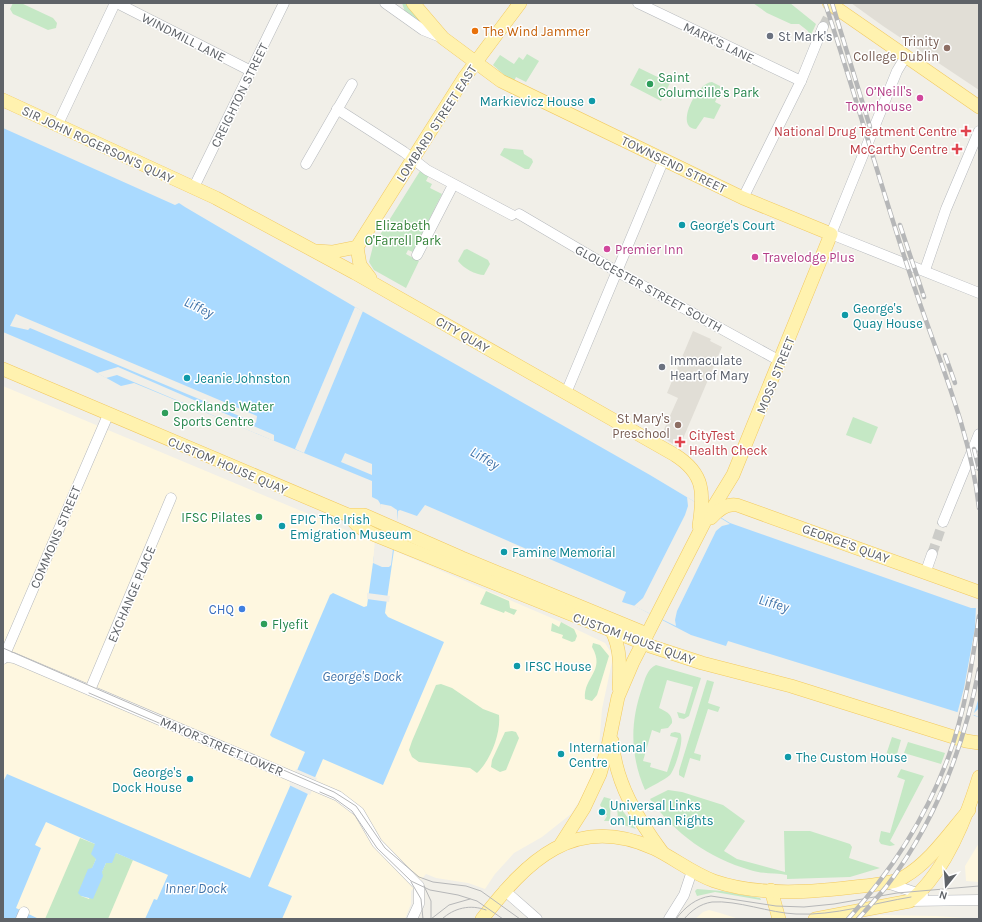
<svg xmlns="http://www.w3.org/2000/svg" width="982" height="922" viewBox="0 0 982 922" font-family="Karla,sans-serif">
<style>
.commercial{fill:#fef7e0}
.education{fill:#e1ded6}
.green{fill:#c5e8c5}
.water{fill:#aadaff}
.pier{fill:#f1efe8}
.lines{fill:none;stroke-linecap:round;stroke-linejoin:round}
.minor-tunnel{stroke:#ccccc8;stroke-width:10;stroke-dasharray:10 5;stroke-linecap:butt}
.minor-casing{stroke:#b5b8bc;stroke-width:11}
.major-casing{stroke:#f2c960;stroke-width:14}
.minor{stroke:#fff;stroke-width:10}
.major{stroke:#fff2af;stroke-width:13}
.tram{stroke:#b6b7b8;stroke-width:1}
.rail-casing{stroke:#b6b7b8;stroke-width:4.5}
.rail{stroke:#fff;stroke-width:3;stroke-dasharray:9;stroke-linecap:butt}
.food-dot{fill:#e8710a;stroke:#fff;stroke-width:1.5}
.worship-dot{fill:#6b7280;stroke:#fff;stroke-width:1.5}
.education-dot{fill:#8d6e63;stroke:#fff;stroke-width:1.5}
.leisure-dot{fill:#2e9e5b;stroke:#fff;stroke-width:1.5}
.hotel-dot{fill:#d1479c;stroke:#fff;stroke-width:1.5}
.culture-dot{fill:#0f9aa8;stroke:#fff;stroke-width:1.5}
.health-dot{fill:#e0444e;stroke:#fff;stroke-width:1.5}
.shop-dot{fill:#3f7fe0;stroke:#fff;stroke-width:1.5}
.labels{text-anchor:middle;stroke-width:3;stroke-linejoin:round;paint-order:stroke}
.food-label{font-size:13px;fill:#c56008;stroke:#fff;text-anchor:start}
.worship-label{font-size:13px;fill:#5b616d;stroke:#fff;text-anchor:start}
.street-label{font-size:13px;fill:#5f6368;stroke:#fff}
.education-label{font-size:13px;fill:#785e54;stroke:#fff;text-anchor:end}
.leisure-label{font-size:13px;fill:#27864d;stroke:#fff;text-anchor:start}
.hotel-label{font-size:13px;fill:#b23c85;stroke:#fff;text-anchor:start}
.culture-label{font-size:13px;fill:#0d838f;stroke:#fff;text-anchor:start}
.health-label{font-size:13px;fill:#be3a42;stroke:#fff;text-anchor:end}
.park-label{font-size:13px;fill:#348238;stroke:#fff}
.shop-label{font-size:13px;fill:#366cbe;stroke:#fff;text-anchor:end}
.water-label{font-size:14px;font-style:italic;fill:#4174aa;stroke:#fff}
</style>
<rect width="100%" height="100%" fill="#f1efe8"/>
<!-- commercial -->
<g class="commercial">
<path d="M3 386 318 518 561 622 605 643 612 654V662L602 709 599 747 590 784 571 814 542 837 514 853 495 874 485 889 468 883 436 878 426 874 411 891V904L405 919H3Z"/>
<path d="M979 843V882L966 881 965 866Z"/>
<path d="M709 910 720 913 739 919H695L703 912Z"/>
<path d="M880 915 935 916 979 919H861Z"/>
</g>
<!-- education -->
<g class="education">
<path d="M851 3H979V90L883 26Z"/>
<path d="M693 331 711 339 710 341 722 347 679 448 661 436 678 398 667 393Z"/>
</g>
<!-- green -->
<g class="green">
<path d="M13 3H21L53 18 57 23 56 28 48 30 13 14 10 9Z"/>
<path d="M402 3H409L421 19 419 22 405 12Z"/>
<path d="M753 3H790L816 24 810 37 808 31 799 24H791L767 13Z"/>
<path d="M527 54 539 61 526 82 516 77 513 83 493 65 500 55 514 64 519 57 523 60Z"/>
<path d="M639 68 670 83 661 101 630 85Z"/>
<path d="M712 82 722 87 715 102 721 105 714 119 704 117 696 129C674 128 697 82 712 82Z"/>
<path d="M504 148 523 150 524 154 532 159 533 162 529 169H525L500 155Z"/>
<path d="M420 171 429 175 426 181 432 184 430 188 442 194 413 252 408 250 406 254 419 261 406 288 374 270 369 262 373 246Z"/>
<path d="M467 249 488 260 490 264 484 275C476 275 463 268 458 261L464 250Z"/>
<path d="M853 417 878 427 871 444 846 435Z"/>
<path d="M486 591 509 601 510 608 517 610 514 615 505 611 504 613 480 604Z"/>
<path d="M561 622 574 629 577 636 575 641 572 642 562 638 563 635 551 631 552 623 559 627Z"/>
<path d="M593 643 600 645 609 656 597 695 592 701 585 699C583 677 606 671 592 647Z"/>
<path d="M656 665 701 678 689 716 684 719 679 718 677 712 685 714 693 687 667 680 659 708C665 711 673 714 672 723L668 728 661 729 660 733 652 730 643 761 651 763 650 767 667 772 678 738 670 736 671 733 675 732 680 733C685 739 675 769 670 775 663 781 653 785 645 790 630 755 630 723 642 688 645 679 647 669 656 665Z"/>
<path d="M707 680 714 682 708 703 720 707 718 712 708 709 694 753 701 755 700 761 690 758 684 778 679 775V771Z"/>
<path d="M441 684 452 688 483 709 499 715C501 734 490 761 477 773L470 768 419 762 412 757 409 750 412 741 436 685Z"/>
<path d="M512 731 516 732 519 738 506 770 500 772 491 767 492 760 505 732Z"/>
<path d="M892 737 901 740 897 754 892 756 886 755Z"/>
<path d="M908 742 945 753 941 764 904 753Z"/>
<path d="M901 769 924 776 890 841 895 845 890 846 881 844 879 841 881 831 890 833 905 780 897 777Z"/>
<path d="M668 790 682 792 723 805 745 821 724 851 737 859 785 872 784 831H810L850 844 852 847 849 858 880 868 850 877 787 879V875C775 873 762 874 750 870 709 858 675 834 650 799Z"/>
<path d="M604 797 611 799 610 821H604L607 816 600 805Z"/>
<path d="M617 803 636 829 618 823Z"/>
<path d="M80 838 95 844 96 859 81 896 89 899 106 863 116 853 133 860 108 919H45Z"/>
<path d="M697 889 722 891 760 898 761 900 715 892 697 896 695 891Z"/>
</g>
<!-- water -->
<path class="water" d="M3 128 175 205 179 203 185 207 355 307 650 475 730 523 971 608H979V717L957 712 728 641 726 646 691 635 635 606 622 602 626 592 425 505 417 516 400 510 398 511V522L385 613 388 617 444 642 383 785 323 759 268 886 292 896 282 919H145L154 899 157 900 168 875 116 853 112 863H106L102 872 103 876 93 899 81 896 78 893 88 869 92 868 96 859 91 854 95 844 46 822 35 845 41 848 16 908 39 919H3V782L7 774 250 878 305 752 272 737 270 735 330 595 333 593 364 607 367 606 381 505 378 500 372 497V481L134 383 121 386 90 369 3 332Z"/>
<!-- pier -->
<g class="pier">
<path d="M355 307 363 311 304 453 295 449Z"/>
<path d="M16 314 257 416 256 423 30 328 28 330 10 326Z"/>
<path d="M118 367 272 434 274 435V441L117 375 106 378 97 373Z"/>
<path d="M345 453 372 464V475L341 462Z"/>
<path d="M687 497 730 524 722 526 716 531 677 611 675 620 676 626 634 606 643 598 685 515 688 506Z"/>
<path d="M381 504 391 506 397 510 398 521 400 522 399 527H376Z"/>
<path d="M376 528 397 537 395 549H393L391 565 389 567H382L373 563Z"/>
<path d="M367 593 390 596 389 602 367 599Z"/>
<path d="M976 606H979V697L974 713 979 708V717L974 715 973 717 957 714 964 688 975 628Z"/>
<path d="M296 769 317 778 310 795 289 785Z"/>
</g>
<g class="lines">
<!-- minor-tunnel -->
<g class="minor-tunnel">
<path d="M823 27 834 6"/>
<path d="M932 554 943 522"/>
</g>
<defs>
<g id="minor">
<path d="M117 3 251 71"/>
<path d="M385 3 423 30 443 38"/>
<path d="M638 3 801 81"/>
<path d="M906 56 897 71 831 234 979 293"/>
<path d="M337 109 404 152 427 170 512 215"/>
<path d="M58 124 115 3"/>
<path d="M306 164 352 84"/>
<path d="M194 187 284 3"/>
<path d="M743 198 801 81 823 27"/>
<path d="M519 214 616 271 780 361"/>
<path d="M417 255 453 185"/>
<path d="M925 270 946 209 979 131"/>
<path d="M566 393 664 159"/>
<path d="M968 461 979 465"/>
<path d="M943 522 979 434"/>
<path d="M926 571 932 554"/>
<path d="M3 656 14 658 338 796 359 812 377 843 419 886V904L412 919"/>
<path d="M3 659 108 415"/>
<path d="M90 690 171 498"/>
<path d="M887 883 923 895"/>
<path d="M504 890 537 919"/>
<path d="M910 901 979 900"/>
<path d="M21 919 24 912"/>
<path d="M669 919 684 895 692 871"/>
</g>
<g id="major">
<path d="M413 3 443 38 501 81 743 198 831 234 733 475 706 519 633 662 618 697 608 746 600 774 584 808 561 844"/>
<path d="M829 3 979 107"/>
<path d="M3 100 216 198 355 273 675 455C705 474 704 493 699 526"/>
<path d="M317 251 332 252 357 247"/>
<path d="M370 278 360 265 357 247 464 78 520 3"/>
<path d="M3 369 348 515H364L462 558 647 634"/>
<path d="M348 515 359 527 375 535 650 646 702 663 791 686 966 741 979 743"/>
<path d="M711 518C717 511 727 503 737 505L979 592"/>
<path d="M612 631C621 650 620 667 619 688"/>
<path d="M612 741C616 784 637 818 662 852"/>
<path d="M771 890 779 919"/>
<path d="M482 919C527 861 574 813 653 848 674 858 692 873 714 881 761 897 815 892 863 886 877 884 893 884 904 877 931 861 949 833 969 810"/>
<path d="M815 919 910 901C945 873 966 819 979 777"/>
</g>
</defs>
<!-- minor casing -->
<use href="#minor" class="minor-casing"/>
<!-- major casing -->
<use href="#major" class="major-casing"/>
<!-- minor -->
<use href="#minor" class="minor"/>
<!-- major -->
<use href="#major" class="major"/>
<!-- tram -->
<g class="tram">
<path d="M3 648 334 792 356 806 385 848 419 877 433 882 466 886 481 891 520 919"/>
<path d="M89 693 252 763"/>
<path d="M320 792 334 798 352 811 377 848 411 881 430 890 458 895 477 901 503 919"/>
<path d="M411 882 421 899 423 919"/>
<path d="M424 886 431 901V919"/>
<path d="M431 919 449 905 470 899"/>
<path d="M442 919C454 908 470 904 486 910"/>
<path d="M676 919C685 907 696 898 711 896L776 906 804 907 834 904 897 893 979 886"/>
<path d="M684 919C692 910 700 904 712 902 737 900 770 913 796 914 834 916 874 903 911 897"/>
</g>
<defs>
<g id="rail">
<path d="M825 3C855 93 880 184 910 274 935 352 970 426 979 508"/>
<path d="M832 3 870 127"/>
<path d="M900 225 924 297"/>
<path d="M945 355 955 383"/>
<path d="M974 449 979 469"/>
<path d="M848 919C890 873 926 817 948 758 965 712 972 664 979 616"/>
<path d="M858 919C867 909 877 898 886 887 934 824 964 747 979 669"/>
</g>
</defs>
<!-- rail casing -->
<use href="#rail" class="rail-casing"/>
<!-- rail -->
<use href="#rail" class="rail"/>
</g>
<!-- markers -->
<circle class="food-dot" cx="475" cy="31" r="4"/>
<g class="worship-dot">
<circle cx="770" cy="36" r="4"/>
<circle cx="662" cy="367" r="4"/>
</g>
<g class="education-dot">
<circle cx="947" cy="48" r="4"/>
<circle cx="678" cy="425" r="4"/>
</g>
<g class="leisure-dot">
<circle cx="650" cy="84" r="4"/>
<circle cx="165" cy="413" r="4"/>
<circle cx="259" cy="517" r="4"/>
<circle cx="264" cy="624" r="4"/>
</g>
<g class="hotel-dot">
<circle cx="920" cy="98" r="4"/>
<circle cx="607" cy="249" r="4"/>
<circle cx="755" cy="257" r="4"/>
</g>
<g class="culture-dot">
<circle cx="592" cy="101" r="4"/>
<circle cx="682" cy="225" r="4"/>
<circle cx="845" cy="315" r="4"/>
<circle cx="187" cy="378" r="4"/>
<circle cx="282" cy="526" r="4"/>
<circle cx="504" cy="552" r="4"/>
<circle cx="517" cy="666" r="4"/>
<circle cx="561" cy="754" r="4"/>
<circle cx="788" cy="757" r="4"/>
<circle cx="190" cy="779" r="4"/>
<circle cx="602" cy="812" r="4"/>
</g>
<g class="health-dot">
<path d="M964 125h4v4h4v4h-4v4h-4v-4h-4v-4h4z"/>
<path d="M955 143h4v4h4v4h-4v4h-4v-4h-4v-4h4z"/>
<path d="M678 436h4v4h4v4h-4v4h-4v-4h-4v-4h4z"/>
</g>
<circle class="shop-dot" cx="242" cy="609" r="4"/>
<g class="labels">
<!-- food labels -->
<g class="food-label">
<text x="483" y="36">The Wind Jammer</text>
</g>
<!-- worship labels -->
<g class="worship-label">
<text x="778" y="41">St Mark's</text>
<text x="670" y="365">Immaculate<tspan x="670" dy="15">Heart of Mary</tspan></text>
</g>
<!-- street labels -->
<g class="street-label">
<text transform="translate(184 37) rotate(27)" y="5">WINDMILL LANE</text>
<text transform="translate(719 42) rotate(26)" y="5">MARK'S LANE</text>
<text transform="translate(239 95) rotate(-64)" y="5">CREIGHTON STREET</text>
<text transform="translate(436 123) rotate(-57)" y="5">LOMBARD STREET EAST</text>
<text transform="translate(98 144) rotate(25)" y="5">SIR JOHN ROGERSON'S QUAY</text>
<text transform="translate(674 164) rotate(26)" y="5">TOWNSEND STREET</text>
<text transform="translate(649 288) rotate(29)" y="5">GLOUCESTER STREET SOUTH</text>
<text transform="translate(463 334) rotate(30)" y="5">CITY QUAY</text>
<text transform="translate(775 375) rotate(-68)" y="5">MOSS STREET</text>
<text transform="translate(228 465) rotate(23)" y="5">CUSTOM HOUSE QUAY</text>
<text transform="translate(55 537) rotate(-67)" y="5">COMMONS STREET</text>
<text transform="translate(846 543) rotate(20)" y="5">GEORGE'S QUAY</text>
<text transform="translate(131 594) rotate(-67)" y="5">EXCHANGE PLACE</text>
<text transform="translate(634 638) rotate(20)" y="5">CUSTOM HOUSE QUAY</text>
<text transform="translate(222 746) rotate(23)" y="5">MAYOR STREET LOWER</text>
</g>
<!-- education labels -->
<g class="education-label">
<text x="939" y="46">Trinity<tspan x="939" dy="15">College Dublin</tspan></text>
<text x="670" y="423">St Mary's<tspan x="670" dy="15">Preschool</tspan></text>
</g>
<!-- leisure labels -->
<g class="leisure-label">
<text x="658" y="82">Saint<tspan x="658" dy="15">Columcille's Park</tspan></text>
<text x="173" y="411">Docklands Water<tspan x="173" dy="15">Sports Centre</tspan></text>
<text x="251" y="522" text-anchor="end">IFSC Pilates</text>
<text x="272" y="629">Flyefit</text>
</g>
<!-- hotel labels -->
<g class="hotel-label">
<text x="912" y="96" text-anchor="end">O’Neill's<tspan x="912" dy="15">Townhouse</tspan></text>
<text x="615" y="254">Premier Inn</text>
<text x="763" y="262">Travelodge Plus</text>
</g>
<!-- culture labels -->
<g class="culture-label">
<text x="584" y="106" text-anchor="end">Markievicz House</text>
<text x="690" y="230">George's Court</text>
<text x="853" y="313">George's<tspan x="853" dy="15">Quay House</tspan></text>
<text x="195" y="383">Jeanie Johnston</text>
<text x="290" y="524">EPIC The Irish<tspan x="290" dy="15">Emigration Museum</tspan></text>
<text x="512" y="557">Famine Memorial</text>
<text x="525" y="671">IFSC House</text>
<text x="569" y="752">International<tspan x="569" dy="15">Centre</tspan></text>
<text x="796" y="762">The Custom House</text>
<text x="182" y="777" text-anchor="end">George's<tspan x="182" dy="15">Dock House</tspan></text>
<text x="610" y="810">Universal Links<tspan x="610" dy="15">on Human Rights</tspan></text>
</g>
<!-- health labels -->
<g class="health-label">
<text x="957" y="136">National Drug Teatment Centre</text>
<text x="948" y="154">McCarthy Centre</text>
<text x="689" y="440" text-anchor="start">CityTest<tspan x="689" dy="15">Health Check</tspan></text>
</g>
<!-- park labels -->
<g class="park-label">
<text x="403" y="230">Elizabeth<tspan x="403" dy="15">O'Farrell Park</tspan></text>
</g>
<!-- shop labels -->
<g class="shop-label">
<text x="234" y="614">CHQ</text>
</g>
<!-- water labels -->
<g class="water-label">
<text transform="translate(199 307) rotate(25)" y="5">Liffey</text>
<text transform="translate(485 458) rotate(30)" y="5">Liffey</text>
<text transform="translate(774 603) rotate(16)" y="5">Liffey</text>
<text x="362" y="681">George's Dock</text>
<text x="196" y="893">Inner Dock</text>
</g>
</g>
<!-- border -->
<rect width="982" height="922" fill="none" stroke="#5f6368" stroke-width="8"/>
<!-- north arrow -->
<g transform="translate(946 886) rotate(197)" stroke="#ffffff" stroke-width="3" paint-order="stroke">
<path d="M0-3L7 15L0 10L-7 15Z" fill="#5f6368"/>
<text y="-6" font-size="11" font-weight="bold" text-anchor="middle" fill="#5f6368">N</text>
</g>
</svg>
